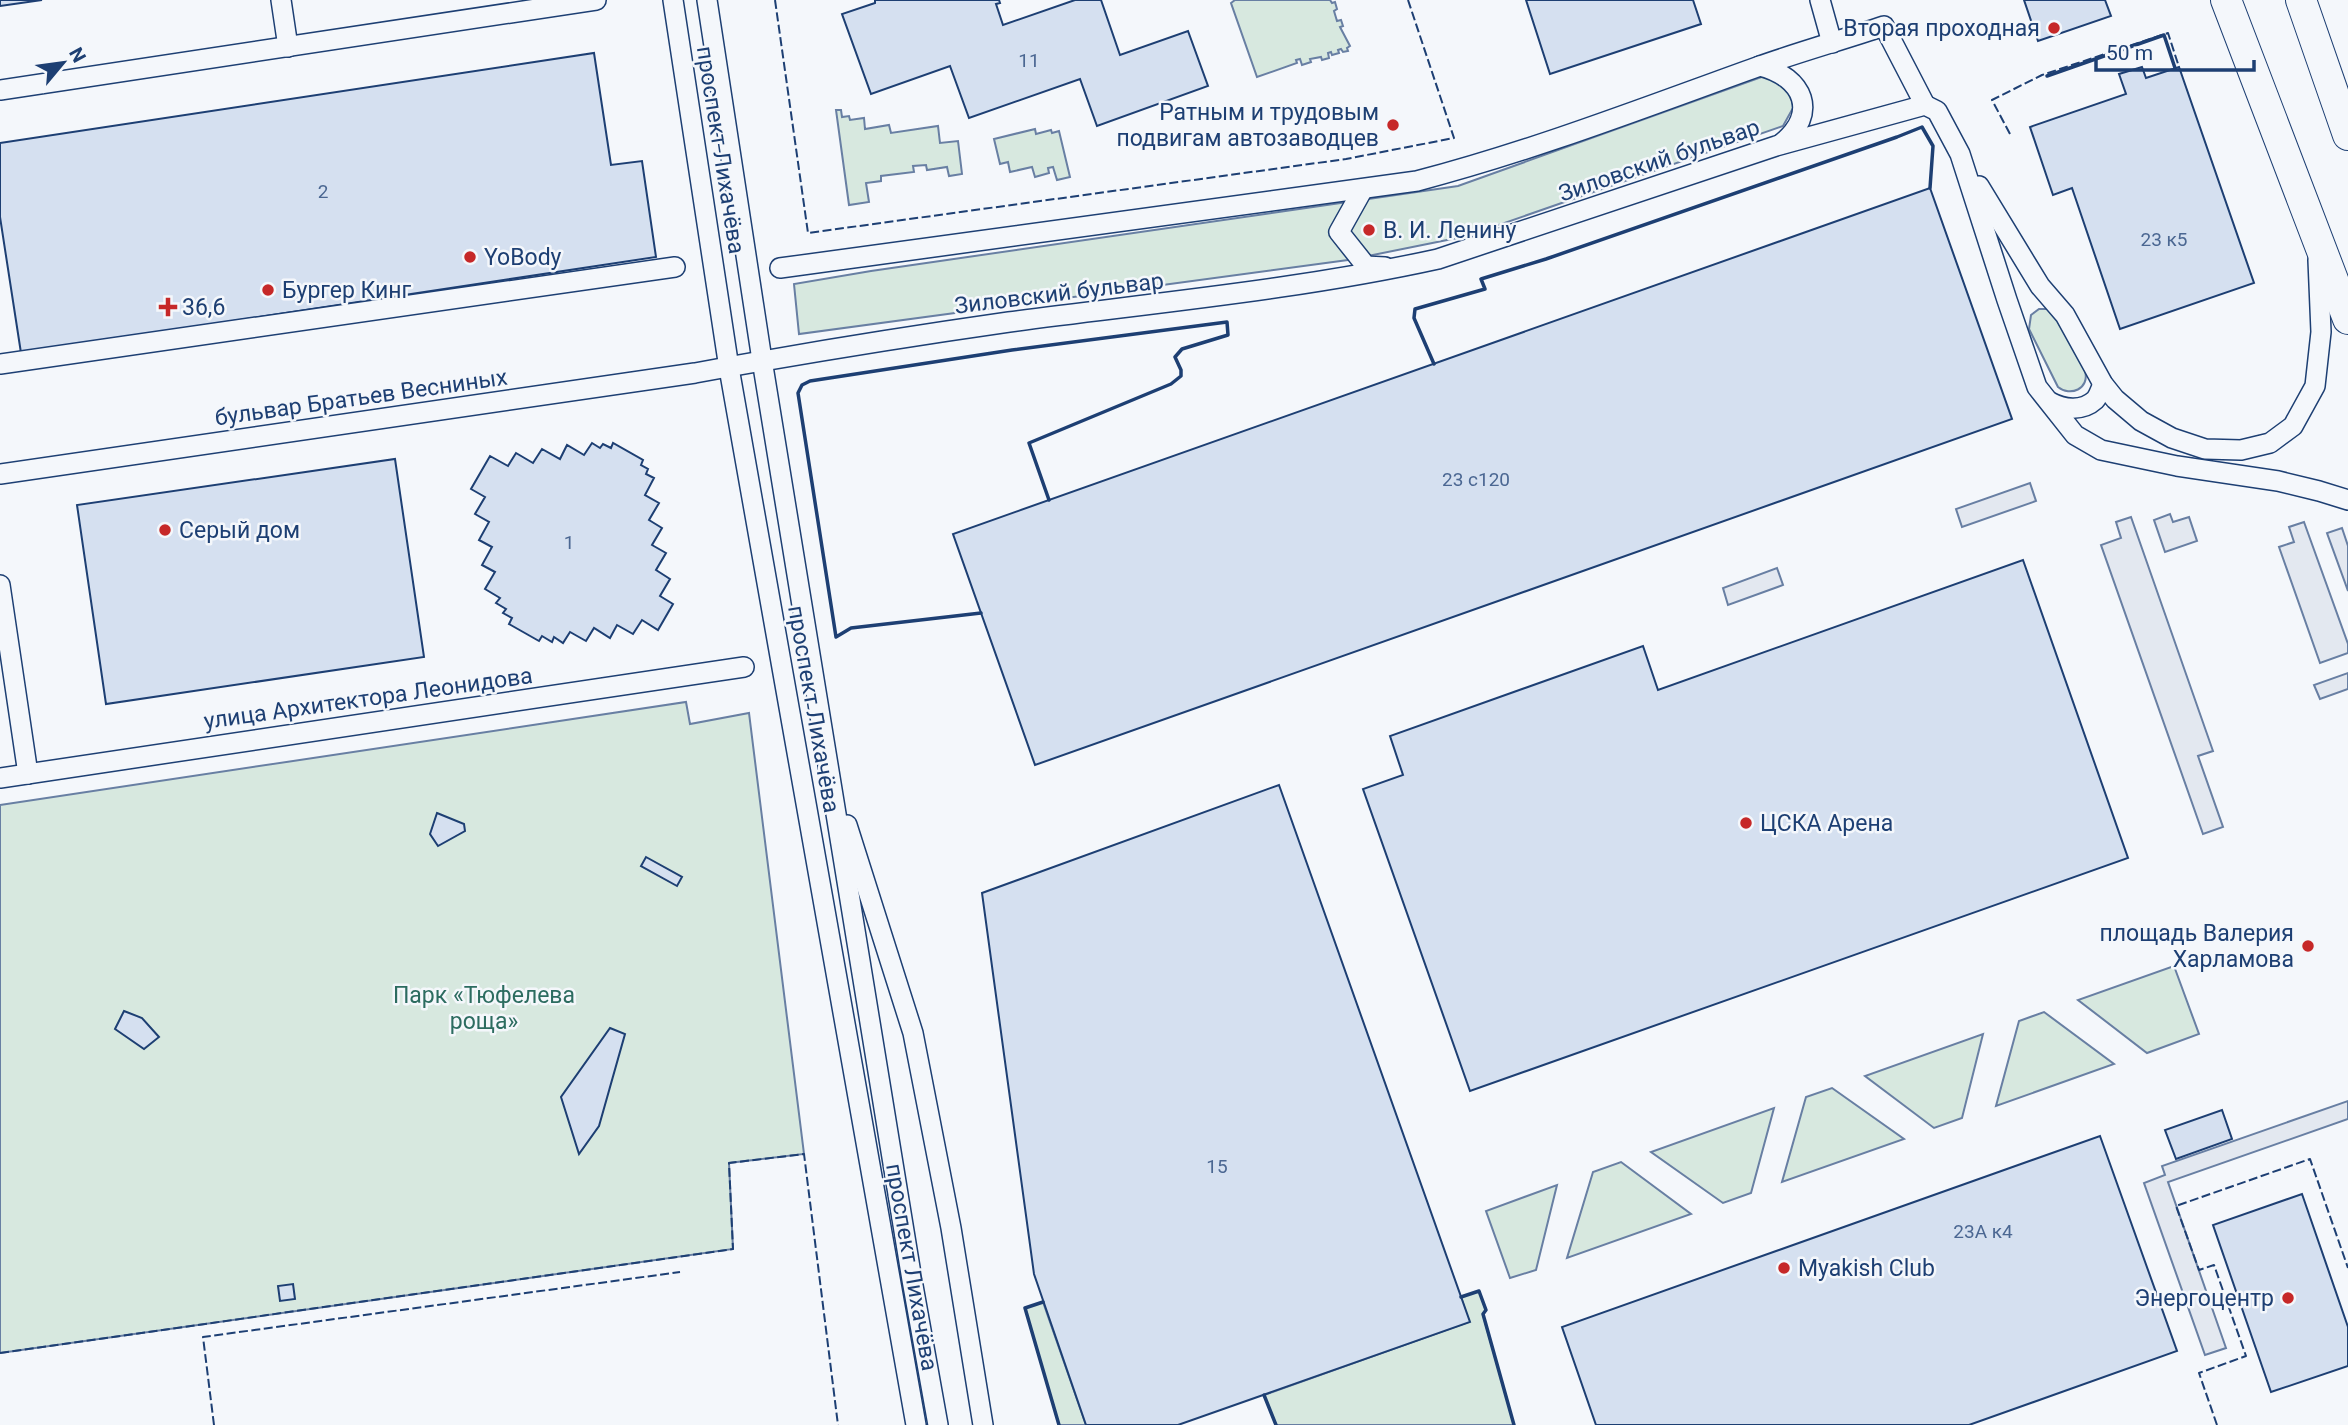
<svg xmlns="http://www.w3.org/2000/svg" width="2348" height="1425" viewBox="0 0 2348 1425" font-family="Roboto,sans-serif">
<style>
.green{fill:#d7e8df;stroke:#687fa3;stroke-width:2}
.parking{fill:#e3e8f0;stroke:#687fa3;stroke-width:2}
.building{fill:#d5e0f0;stroke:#1d3f73;stroke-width:2}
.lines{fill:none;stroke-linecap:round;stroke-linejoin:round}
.street-casing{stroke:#1d3f73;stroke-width:22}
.primary-casing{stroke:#1d3f73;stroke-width:32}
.street{stroke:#f4f7fb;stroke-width:19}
.primary{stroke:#f4f7fb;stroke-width:30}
.fence{stroke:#1d3f73;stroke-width:2;stroke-dasharray:9 3.5;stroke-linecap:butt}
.wall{stroke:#1d3f73;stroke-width:3.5}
.poi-dot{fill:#c62828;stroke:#f4f7fb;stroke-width:2.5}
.labels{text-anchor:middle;stroke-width:5;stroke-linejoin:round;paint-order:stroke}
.number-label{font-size:19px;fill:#4b6792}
.poi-label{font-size:23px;fill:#1d3f73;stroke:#f4f7fb;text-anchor:start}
.street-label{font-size:23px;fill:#1d3f73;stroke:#f4f7fb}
.park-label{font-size:23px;fill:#2c6c60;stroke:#f4f7fb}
</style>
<rect width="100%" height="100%" fill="#f4f7fb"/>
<!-- green -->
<g class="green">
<path d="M1235 0H1330L1332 3 1335 2 1337 9 1334 11 1337 21 1341 20 1343 26 1340 27 1350 46 1347 48 1348 51 1343 52 1341 49 1338 50 1339 53 1332 55 1331 52 1328 53 1329 58 1322 60 1321 57 1310 59 1311 62 1302 65 1300 59 1296 60 1297 63 1257 77 1231 3Z"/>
<path d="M1767 75 1791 94 1793 108 1783 126 1467 236 1348 260 799 334 794 284 871 271 1458 186Z"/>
<path d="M836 110H841L842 117 849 116 850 120 864 118 865 129 889 125 891 133 938 126 940 143 958 141 962 174 949 176 947 167 927 170 926 165 913 166 914 172 881 176V181L866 183 869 202 849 205Z"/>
<path d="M1035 129 1036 134 1051 130 1052 133 1059 131 1070 177 1057 180 1053 167 1048 168 1049 173 1035 177 1032 167 1010 172 1008 162 1000 164 994 139Z"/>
<path d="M2039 309H2049L2053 312C2062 328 2080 354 2085 371 2090 389 2070 397 2058 387L2029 329 2031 315Z"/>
<path d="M686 702 690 724 749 713 804 1154 729 1163 733 1249 0 1353V805Z"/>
<path d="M2174 966 2199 1034 2147 1053 2078 1000Z"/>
<path d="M2044 1012 2114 1064 1996 1106 2019 1021Z"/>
<path d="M1983 1034 1962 1118 1934 1128 1865 1076Z"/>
<path d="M1832 1088 1904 1139 1782 1182 1806 1097Z"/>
<path d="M1774 1108 1751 1193 1723 1203 1651 1152Z"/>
<path d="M1621 1162 1691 1214 1567 1258 1593 1172Z"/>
<path d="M1557 1185 1536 1270 1510 1278 1486 1211Z"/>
<path d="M1479 1291 1486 1310 1483 1315 1514 1425H1276L1264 1395 1469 1322 1461 1297Z"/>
<path d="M1043 1302 1086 1425H1059L1025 1308Z"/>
</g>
<!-- parking -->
<g class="parking">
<path d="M2030 483 2036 501 1962 527 1956 509Z"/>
<path d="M2170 514 2173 522 2189 517 2197 541 2165 552 2154 520Z"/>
<path d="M2131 517 2213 751 2198 756 2223 827 2203 834 2101 545 2121 538 2116 522Z"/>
<path d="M2304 522 2348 644V653L2320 663 2279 547 2294 542 2289 527Z"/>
<path d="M2342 528 2348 546V591L2327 533Z"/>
<path d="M1777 568 1783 585 1728 605 1723 588Z"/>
<path d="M2348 673V689L2320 699 2314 685Z"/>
<path d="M2348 1101V1119L2168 1182 2226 1348 2205 1355 2144 1183 2165 1175 2162 1166Z"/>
</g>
<!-- building -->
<g class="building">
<path d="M0 0H42L0 6Z"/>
<path d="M875 0H999L1000 3 996 4 1003 25 1075 0H1101L1120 55 1188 31 1208 86 1097 126 1080 79 969 118 950 66 871 94 842 14 875 3Z"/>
<path d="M1526 0H1693L1701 24 1550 74Z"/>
<path d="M2024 0H2105L2111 16 2038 41Z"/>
<path d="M594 53 611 165 642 161 656 257 21 353 0 217V143Z"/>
<path d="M2142 67 2146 78 2179 67 2254 283 2120 329 2072 188 2053 195 2030 127 2126 94 2119 74Z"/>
<path d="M1930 188 2012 419 1035 765 953 534Z"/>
<path d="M592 443 600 448 603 444 611 448 613 443 643 460 641 465 648 469 646 474 654 478 645 495 659 503 649 520 662 528 652 545 666 553 656 570 670 579 660 596 673 604 658 630 642 620 633 634 617 625 610 638 594 628 586 641 570 632 563 643 554 637 552 642 542 636 539 641 509 624 512 618 503 613 506 609 496 603 500 598 485 589 495 572 482 565 492 547 479 540 489 522 475 514 485 497 471 489 490 456 508 466 516 453 533 463 542 449 560 459 567 445 584 455Z"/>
<path d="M395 459 424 657 106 704 77 505Z"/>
<path d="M2023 560 2128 858 1470 1091 1363 789 1403 775 1390 736 1643 646 1658 690Z"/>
<path d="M1279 785 1470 1322 1178 1425H1086L1034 1274 982 893Z"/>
<path d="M437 813 464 824 465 831 438 846 430 834Z"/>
<path d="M646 857 682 877 677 886 641 866Z"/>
<path d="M124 1011 142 1018 159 1037 144 1049 115 1029Z"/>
<path d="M610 1028 625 1034 599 1126 579 1154 561 1097Z"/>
<path d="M2222 1110 2232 1139 2176 1159 2165 1130Z"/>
<path d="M2100 1136 2177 1351 1969 1425H1596L1562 1327Z"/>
<path d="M2302 1194 2348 1327V1366L2271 1392 2213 1225Z"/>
<path d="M293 1284 295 1299 280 1301 278 1286Z"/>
</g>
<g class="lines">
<defs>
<g id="street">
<path d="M281 0 288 47"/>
<path d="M673 0 729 368 916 1425"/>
<path d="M707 0 762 360 912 1280 938 1425"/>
<path d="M1820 0 1832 43"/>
<path d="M1760 66C1804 77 1819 114 1781 144"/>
<path d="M0 90 596 0"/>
<path d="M1979 186 2040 286 2065 315 2103 384 2115 399 2141 421 2172 438 2205 449 2241 450 2270 443 2293 426 2315 386 2321 332 2318 260"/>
<path d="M1363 189 1339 232 1366 266 1385 267"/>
<path d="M780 268 1417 181C1535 150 1643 108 1757 67 1799 52 1842 40 1884 26L1925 105"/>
<path d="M0 364 675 267"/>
<path d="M2050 402C2063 409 2082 412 2095 400 2098 397 2101 389 2103 384"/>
<path d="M0 474 695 373C799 354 904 337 1009 322 1152 303 1297 290 1438 259L1776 146 1925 105 1937 111 1960 154 2007 300 2037 387 2075 435 2101 450 2177 466 2278 481 2319 491 2348 500"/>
<path d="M0 585 28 774"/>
<path d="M0 778 744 667"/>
<path d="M847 825 913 1033 951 1228 983 1425"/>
</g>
<g id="primary">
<path d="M2226 0 2348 319"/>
<path d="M2301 0 2348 135"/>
</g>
</defs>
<!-- street casing -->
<use href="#street" class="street-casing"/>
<!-- primary casing -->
<use href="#primary" class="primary-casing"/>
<!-- street -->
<use href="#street" class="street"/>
<!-- primary -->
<use href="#primary" class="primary"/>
<!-- fence -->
<g class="fence">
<path d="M775 0 808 233 1346 159 1454 138 1408 0"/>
<path d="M2010 134 1992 100 2042 75 2168 33 2179 67"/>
<path d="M0 1353 733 1249 729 1163 804 1154 838 1425"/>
<path d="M214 1425 203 1337 680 1272"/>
<path d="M2217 1425 2199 1373 2246 1356 2214 1265 2199 1270 2176 1206 2310 1159 2348 1268"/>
</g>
<!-- wall -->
<g class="wall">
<path d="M2047 76 2164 35 2175 68"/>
<path d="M1434 364 1414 318 1415 309 1485 289 1481 279 1546 259 1897 137 1922 127 1933 146 1930 188"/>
<path d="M981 613 851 628 836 637 798 393 802 385 810 381 1012 350 1227 322 1228 335 1182 349 1175 357 1181 370V376L1171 384 1029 443 1049 500"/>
<path d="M1461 1297 1479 1291 1486 1310 1483 1314 1514 1425"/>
<path d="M1043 1302 1025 1308 1059 1425"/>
<path d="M1264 1395 1276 1425"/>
</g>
</g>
<!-- markers -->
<g class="poi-dot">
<circle cx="2054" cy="28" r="7"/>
<circle cx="1393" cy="125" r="7"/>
<circle cx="1369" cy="230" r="7"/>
<circle cx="470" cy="257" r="7"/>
<circle cx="268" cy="290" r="7"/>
<path d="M164.5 296.5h7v7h7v7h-7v7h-7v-7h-7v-7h7z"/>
<circle cx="165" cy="530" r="7"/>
<circle cx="1746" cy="823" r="7"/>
<circle cx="2308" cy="946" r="7"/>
<circle cx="1784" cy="1268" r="7"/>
<circle cx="2288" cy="1298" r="7"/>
</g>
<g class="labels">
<!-- number labels -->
<g class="number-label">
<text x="1029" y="67">11</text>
<text x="323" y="198">2</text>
<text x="2164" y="246">23 к5</text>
<text x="1476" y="486">23 с120</text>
<text x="569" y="549">1</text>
<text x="1217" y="1173">15</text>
<text x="1983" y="1238">23А к4</text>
</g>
<!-- poi labels -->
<g class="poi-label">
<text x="2040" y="36" text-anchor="end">Вторая проходная</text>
<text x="1379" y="120" text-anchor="end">Ратным и трудовым<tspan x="1379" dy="26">подвигам автозаводцев</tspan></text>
<text x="1383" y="238">В. И. Ленину</text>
<text x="484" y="265">YoBody</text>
<text x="282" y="298">Бургер Кинг</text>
<text x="182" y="315">36,6</text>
<text x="179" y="538">Серый дом</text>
<text x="1760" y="831">ЦСКА Арена</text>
<text x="2294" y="941" text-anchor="end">площадь Валерия<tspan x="2294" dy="26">Харламова</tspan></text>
<text x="1798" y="1276">Myakish Club</text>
<text x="2274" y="1306" text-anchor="end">Энергоцентр</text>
</g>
<!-- street labels -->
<g class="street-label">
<text transform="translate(721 150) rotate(81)" y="8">проспект Лихачёва</text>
<text transform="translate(1659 160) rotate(-19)" y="8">Зиловский бульвар</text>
<text transform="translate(1059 293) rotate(-7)" y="8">Зиловский бульвар</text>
<text transform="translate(361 397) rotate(-8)" y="8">бульвар Братьев Весниных</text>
<text transform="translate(368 698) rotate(-8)" y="8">улица Архитектора Леонидова</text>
<text transform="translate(814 709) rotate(80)" y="8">проспект Лихачёва</text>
<text transform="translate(912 1267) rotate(80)" y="8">проспект Лихачёва</text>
</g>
<!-- park labels -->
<g class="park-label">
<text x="484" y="1003">Парк «Тюфелева<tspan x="484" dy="26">роща»</tspan></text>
</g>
</g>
<!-- north arrow -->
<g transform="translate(63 63) rotate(61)" stroke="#f4f7fb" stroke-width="5" paint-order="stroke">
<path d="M0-5L12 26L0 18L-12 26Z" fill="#1d3f73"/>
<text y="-10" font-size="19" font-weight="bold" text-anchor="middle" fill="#1d3f73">N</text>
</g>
<!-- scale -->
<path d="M2096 60v10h158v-10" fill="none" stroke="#1d3f73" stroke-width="3.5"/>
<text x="2106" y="60" font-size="21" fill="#1d3f73" stroke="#f4f7fb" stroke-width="5" paint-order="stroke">50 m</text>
</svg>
